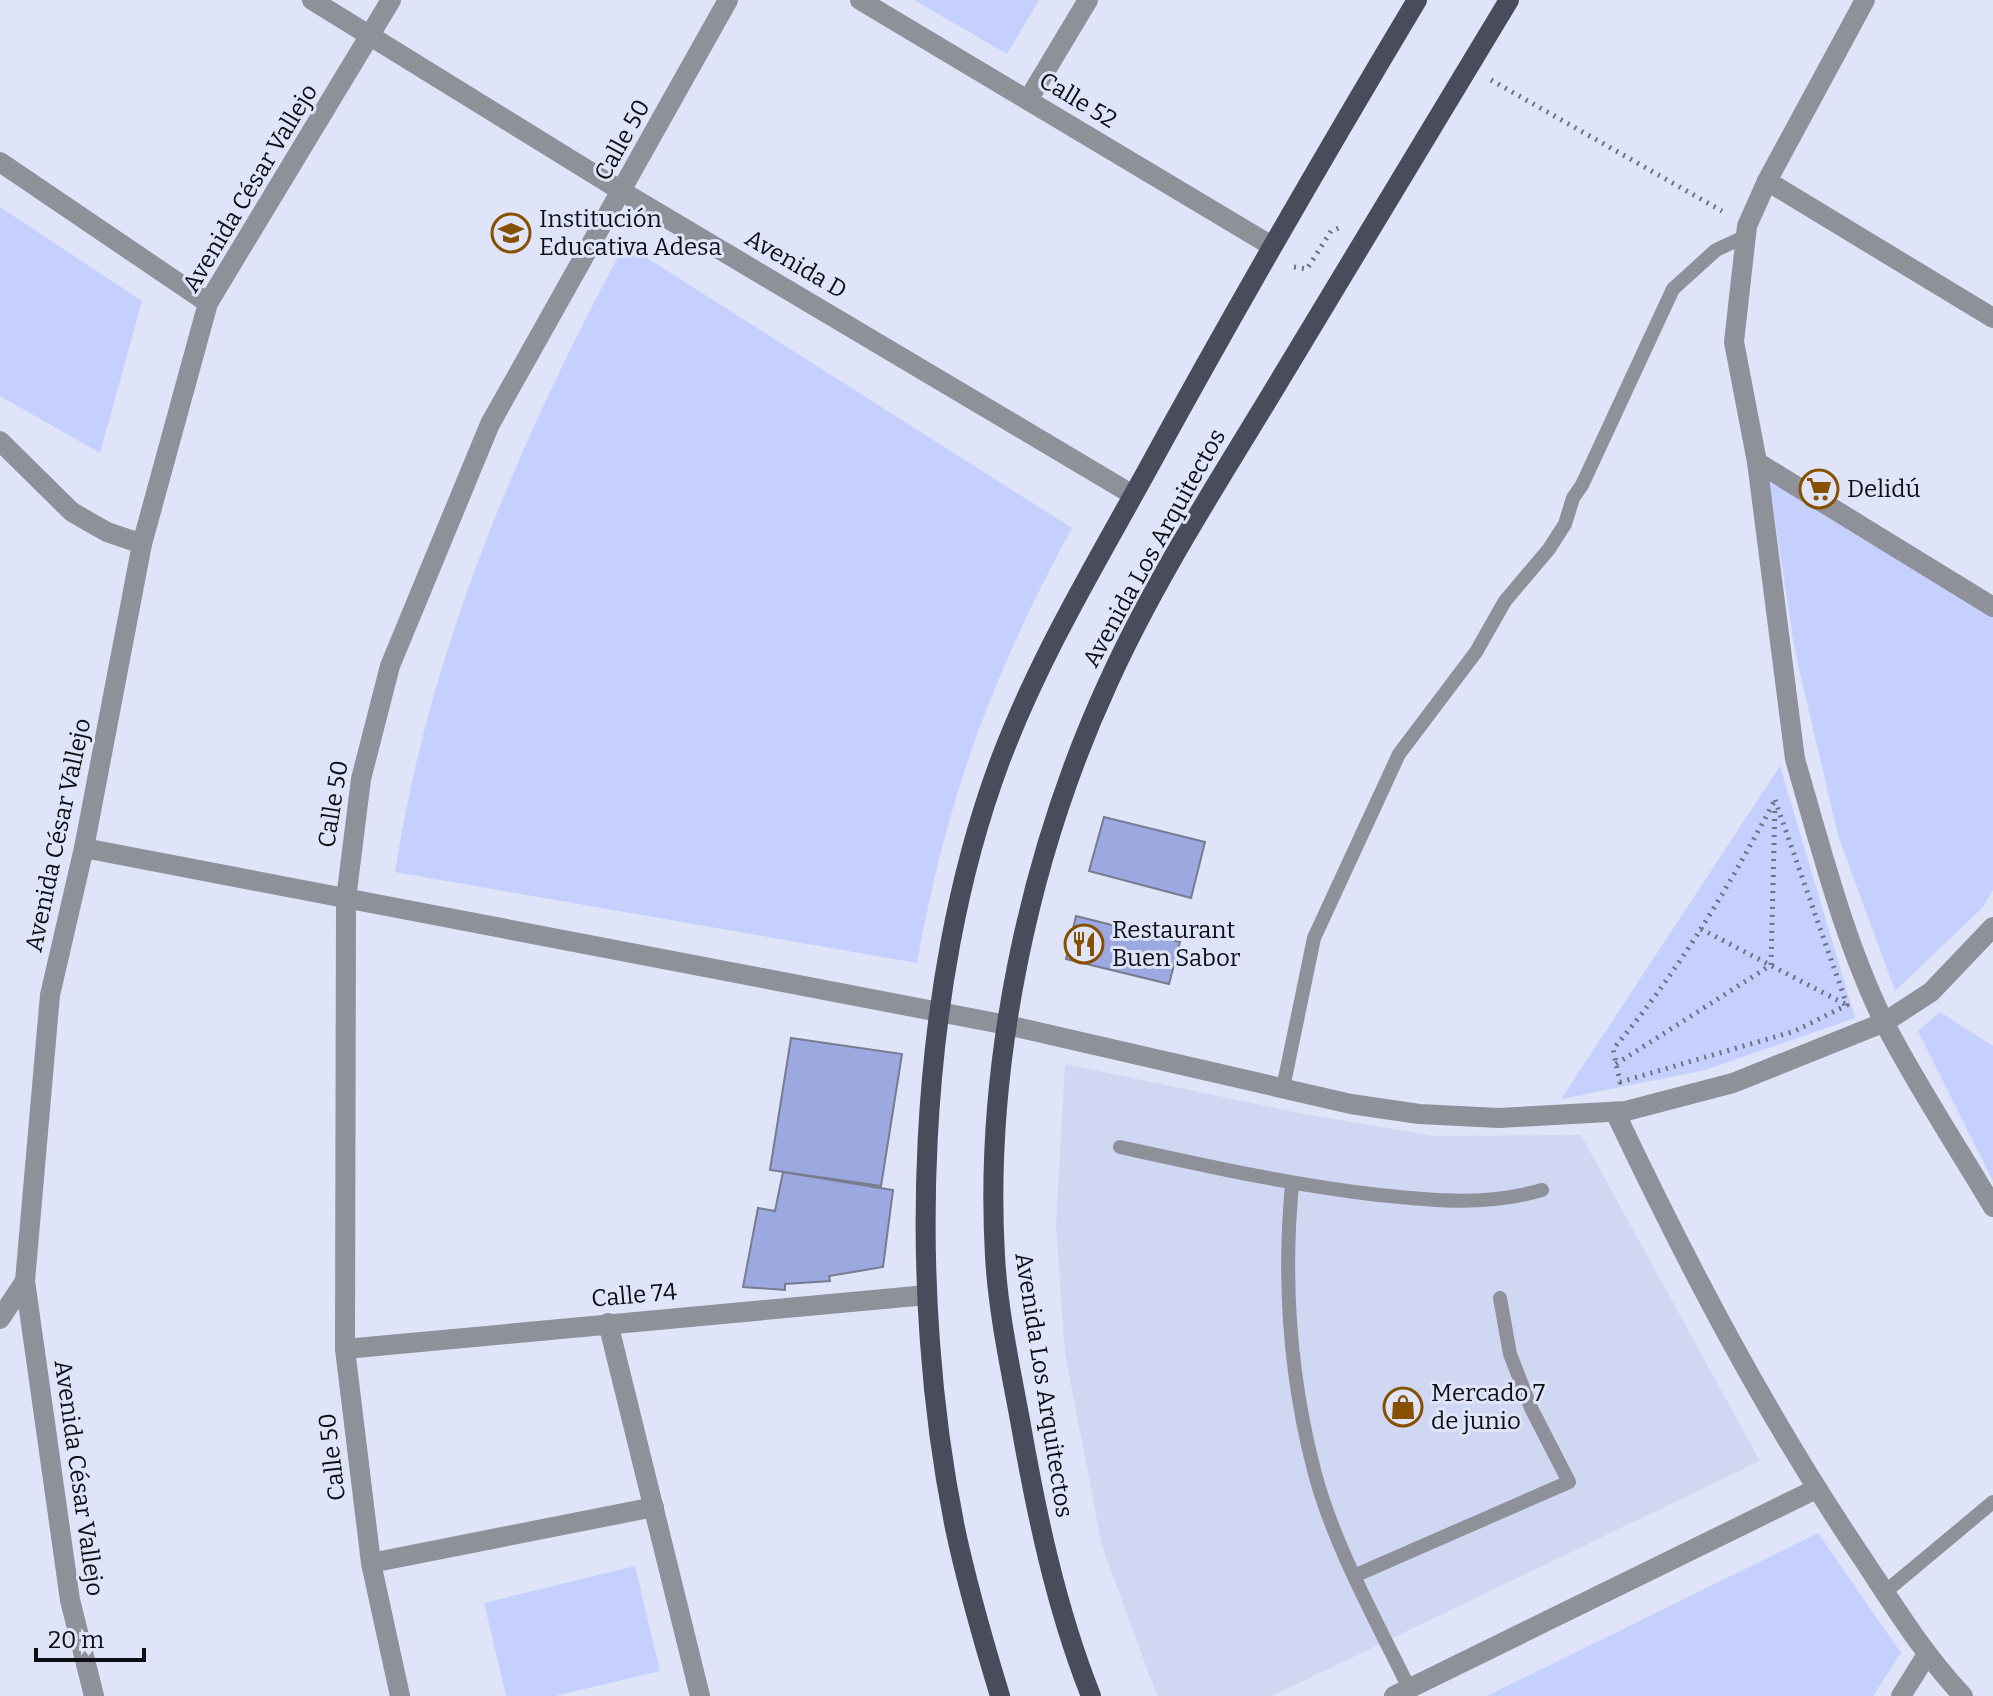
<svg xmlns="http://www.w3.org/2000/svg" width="1993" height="1696" viewBox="0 0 1993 1696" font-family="Bitter,serif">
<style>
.built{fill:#d0d7f2}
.green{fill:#c5d0fe}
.building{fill:#9ca8e0;stroke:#777b8d;stroke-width:2}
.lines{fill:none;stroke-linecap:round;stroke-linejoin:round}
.path{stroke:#6e717e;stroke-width:5;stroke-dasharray:2 6;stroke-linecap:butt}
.lane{stroke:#8e9199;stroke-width:14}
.street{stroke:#8e9199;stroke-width:20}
.primary{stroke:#494d5b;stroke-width:20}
.labels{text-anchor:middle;stroke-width:6;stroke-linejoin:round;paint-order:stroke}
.street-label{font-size:24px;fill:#0d0f15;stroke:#dfe4f8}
.poi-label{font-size:24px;fill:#0d0f15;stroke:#dfe4f8;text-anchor:start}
</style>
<rect width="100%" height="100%" fill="#dfe4f8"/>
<!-- built -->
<path class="built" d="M1065 1064 1299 1113 1434 1136 1581 1135 1760 1461 1272 1696H1157L1102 1546 1065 1353 1056 1225Z"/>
<!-- green -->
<g class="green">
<path d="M914 0H1039L1007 54Z"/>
<path d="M0 207 142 301 100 453 0 396Z"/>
<path d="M625 244 1072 528C992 675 947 797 917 963L395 872C429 650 519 440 625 244Z"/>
<path d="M1769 480 1993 615V890L1983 907 1895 991 1838 835 1795 652Z"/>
<path d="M1780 766 1855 1018 1705 1070 1561 1099Z"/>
<path d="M1940 1012 1993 1046V1181L1918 1031Z"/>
<path d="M1818 1533 1901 1653 1873 1696H1487Z"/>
<path d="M635 1566 660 1671 555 1696H506L484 1603Z"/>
</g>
<!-- building -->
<g class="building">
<path d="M1104 817 1205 842 1191 898 1089 871Z"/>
<path d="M1076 916 1180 942 1169 984 1066 959Z"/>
<path d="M791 1038 902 1054 881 1186 770 1170Z"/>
<path d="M783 1172 893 1190 883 1267 829 1276 830 1281 785 1284V1290L743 1287 758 1208 775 1211Z"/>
</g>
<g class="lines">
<!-- path -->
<g class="path">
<path d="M1491 80 1722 211"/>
<path d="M1294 267 1307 269 1331 231 1339 228"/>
<path d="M1775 800 1847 1005 1795 1031 1620 1082 1613 1049C1678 973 1728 888 1775 800Z"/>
<path d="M1701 929 1845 1004"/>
<path d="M1616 1064 1771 965 1775 806"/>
</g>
<!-- lane -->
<g class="lane">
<path d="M1283 1088 1314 938 1399 754 1476 652 1505 601 1549 549 1565 524 1573 498 1582 485 1673 289 1716 250 1746 236"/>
<path d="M1120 1147C1207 1166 1291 1185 1379 1195 1436 1201 1487 1206 1542 1190"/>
<path d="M1292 1185C1283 1280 1290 1377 1314 1470 1333 1544 1376 1620 1409 1688"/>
<path d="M1354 1576 1569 1482 1531 1408 1510 1354 1500 1298"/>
<path d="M1885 1592 1993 1502"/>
</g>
<!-- street -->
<g class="street">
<path d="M312 0 623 192 1133 495"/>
<path d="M860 0 1270 245"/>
<path d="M1865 0 1767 181 1747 226 1734 342 1757 462 1795 759C1820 845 1845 944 1885 1024 1917 1086 1957 1146 1993 1207"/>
<path d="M1028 100 1088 0"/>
<path d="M0 162 208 303"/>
<path d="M1767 181 1993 318"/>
<path d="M0 441 72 512 107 532 142 544"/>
<path d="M1757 462 1993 607"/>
<path d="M84 848 1007 1025 1351 1104 1419 1114 1499 1118 1626 1111 1733 1083 1885 1022 1931 992 1993 927"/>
<path d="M1615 1112C1688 1266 1767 1417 1863 1559 1896 1609 1922 1652 1963 1696"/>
<path d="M0 1319 25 1281"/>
<path d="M608 1323 700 1696"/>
<path d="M345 1349 927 1295"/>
<path d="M371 1563 654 1507"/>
<path d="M94 1696 70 1600 25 1281 50 995 84 848 142 544 208 303 391 0"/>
<path d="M400 1696 371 1563 345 1349 346 899 361 779 390 666 490 424 728 0"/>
<path d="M1394 1696 1816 1489"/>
<path d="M1901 1696 1926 1656"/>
</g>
<!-- primary -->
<g class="primary">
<path d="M1000 1696C983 1640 967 1585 955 1528 907 1292 915 988 1000 761 1038 660 1092 570 1144 476 1232 315 1323 157 1417 0"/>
<path d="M1091 1696C1056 1608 1036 1512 1020 1420 1010 1366 998 1311 995 1256 984 1066 1029 855 1108 683 1156 577 1221 478 1281 378 1357 252 1433 126 1509 0"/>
</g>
</g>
<!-- icons -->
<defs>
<symbol id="school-ring" viewBox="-11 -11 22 22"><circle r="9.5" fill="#dfe4f8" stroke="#874f00" stroke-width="1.5"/><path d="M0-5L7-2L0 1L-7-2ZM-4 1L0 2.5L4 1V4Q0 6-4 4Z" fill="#874f00"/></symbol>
<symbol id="supermarket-ring" viewBox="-11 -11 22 22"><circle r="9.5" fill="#dfe4f8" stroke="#874f00" stroke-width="1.5"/><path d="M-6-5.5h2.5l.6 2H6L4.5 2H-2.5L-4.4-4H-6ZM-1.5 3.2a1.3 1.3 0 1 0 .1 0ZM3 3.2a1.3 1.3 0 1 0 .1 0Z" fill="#874f00"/></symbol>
<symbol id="restaurant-ring" viewBox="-11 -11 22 22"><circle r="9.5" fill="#dfe4f8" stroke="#874f00" stroke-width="1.5"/><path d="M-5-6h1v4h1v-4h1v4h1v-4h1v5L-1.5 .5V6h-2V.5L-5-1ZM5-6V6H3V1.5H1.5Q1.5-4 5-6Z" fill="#874f00"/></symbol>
<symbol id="shop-ring" viewBox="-11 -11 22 22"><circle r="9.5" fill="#dfe4f8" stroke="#874f00" stroke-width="1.5"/><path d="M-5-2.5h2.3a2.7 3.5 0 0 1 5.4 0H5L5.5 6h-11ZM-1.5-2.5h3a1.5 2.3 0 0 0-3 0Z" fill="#874f00"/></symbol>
</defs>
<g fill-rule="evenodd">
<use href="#school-ring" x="489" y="211" width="44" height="44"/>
<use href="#supermarket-ring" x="1797" y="467" width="44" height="44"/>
<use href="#restaurant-ring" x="1062" y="922" width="44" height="44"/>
<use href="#shop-ring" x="1381" y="1385" width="44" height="44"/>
</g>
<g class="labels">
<!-- street labels -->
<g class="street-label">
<text transform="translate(1078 100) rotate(31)" y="8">Calle 52</text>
<text transform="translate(622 140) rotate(-61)" y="8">Calle 50</text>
<text transform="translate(250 188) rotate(-59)" y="8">Avenida César Vallejo</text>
<text transform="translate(796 264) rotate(30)" y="8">Avenida D</text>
<text transform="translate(1154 548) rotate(-61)" y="8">Avenida Los Arquitectos</text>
<text transform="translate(333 804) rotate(-81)" y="8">Calle 50</text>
<text transform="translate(58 835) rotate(-78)" y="8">Avenida César Vallejo</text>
<text transform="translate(634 1295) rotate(-5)" y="8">Calle 74</text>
<text transform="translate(1044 1385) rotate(81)" y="8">Avenida Los Arquitectos</text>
<text transform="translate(332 1457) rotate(-97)" y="8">Calle 50</text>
<text transform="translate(79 1478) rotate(82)" y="8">Avenida César Vallejo</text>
</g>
<!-- poi labels -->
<g class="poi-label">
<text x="539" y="227">Institución<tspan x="539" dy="28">Educativa Adesa</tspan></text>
<text x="1847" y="497">Delidú</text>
<text x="1112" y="938">Restaurant<tspan x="1112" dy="28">Buen Sabor</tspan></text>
<text x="1431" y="1401">Mercado 7<tspan x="1431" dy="28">de junio</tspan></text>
</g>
</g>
<!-- scale -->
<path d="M36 1648v12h108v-12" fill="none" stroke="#0d0f15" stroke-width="4"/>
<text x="48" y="1648" font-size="24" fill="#0d0f15" stroke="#dfe4f8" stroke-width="6" paint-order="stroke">20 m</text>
</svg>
